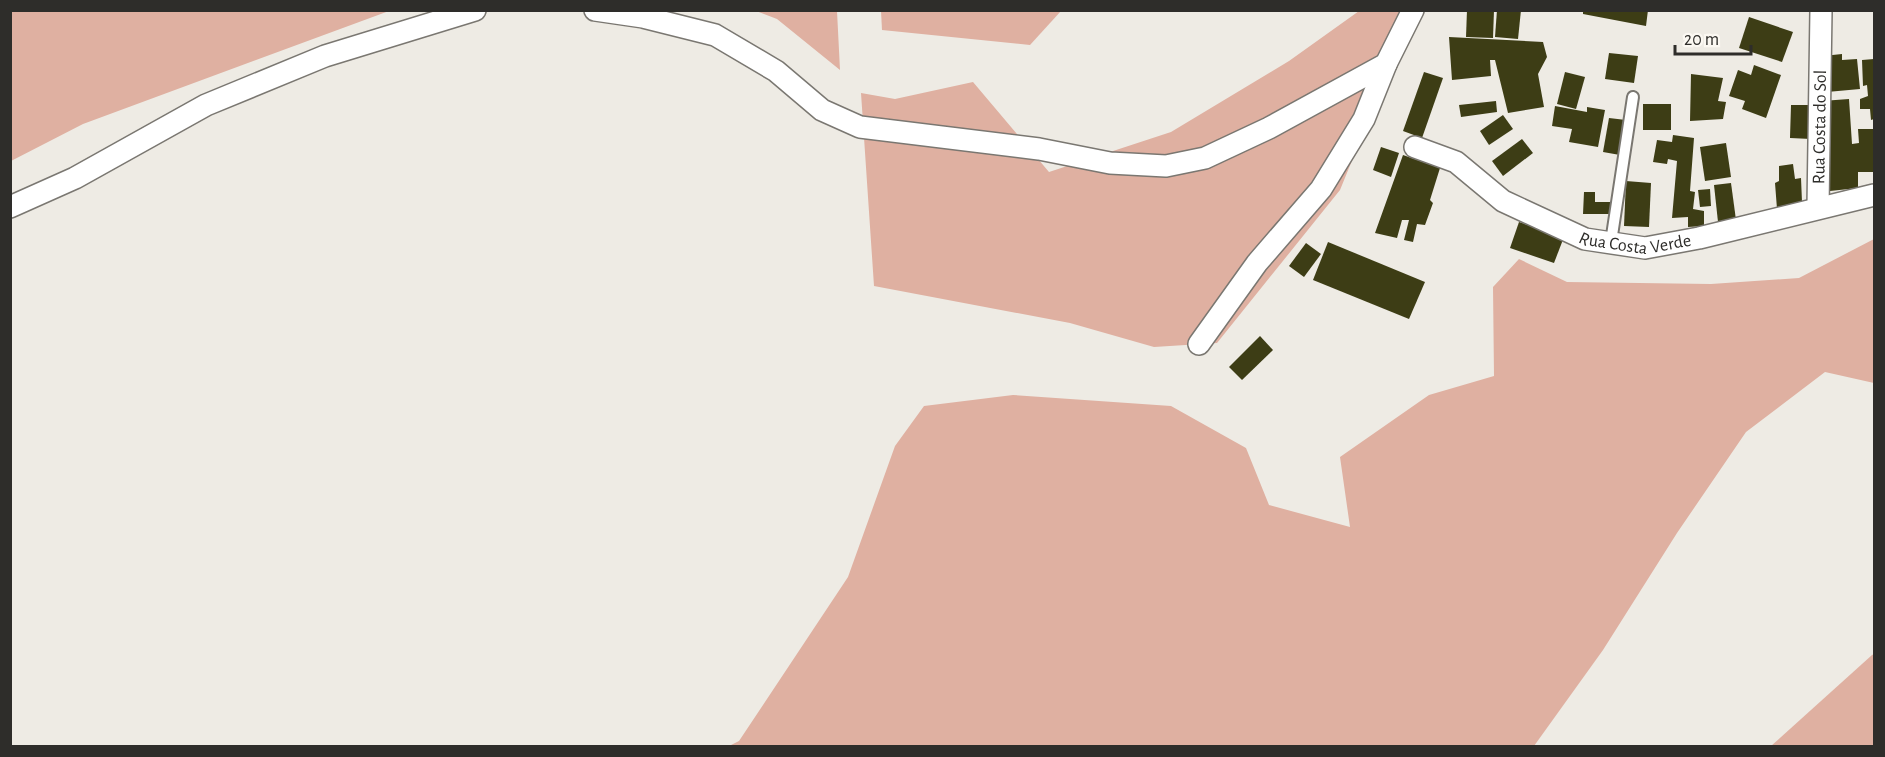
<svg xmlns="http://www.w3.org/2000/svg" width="1885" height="757" viewBox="0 0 1885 757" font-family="'Alegreya Sans',sans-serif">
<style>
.forest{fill:#dfb0a1}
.building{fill:#3d3d15}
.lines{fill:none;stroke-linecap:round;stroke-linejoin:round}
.service-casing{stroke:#7a7771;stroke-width:14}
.minor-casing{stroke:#7a7771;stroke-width:24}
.service{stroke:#fff;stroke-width:10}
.minor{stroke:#fff;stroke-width:21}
.labels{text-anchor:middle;stroke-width:6;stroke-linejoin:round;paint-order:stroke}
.street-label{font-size:18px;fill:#2e2d2a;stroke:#fbf8f2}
</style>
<rect width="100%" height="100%" fill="#eeebe4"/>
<!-- forest -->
<g class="forest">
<path d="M11 10H389V11L83 124 11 161Z"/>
<path d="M756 11H837L840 70 777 19Z"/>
<path d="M881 11V10L1061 11 1030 45 882 30Z"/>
<path d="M1359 11H1413L1340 190 1217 343 1154 347 1070 323 874 286 861 93 895 99 973 82 1049 172 1171 132 1289 61Z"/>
<path d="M1874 239V383L1825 372 1746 432 1677 533 1603 650 1534 746H729L739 741 848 577 895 446 924 406 1013 395 1171 406 1246 448 1269 505 1350 527 1340 457 1429 395 1494 376 1493 287 1519 259 1567 282 1711 284 1799 278Z"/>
<path d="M1874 654V746H1771L1872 655Z"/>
</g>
<!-- building -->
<g class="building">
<path d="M1467 10H1494L1493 38 1466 37Z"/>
<path d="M1497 10H1521L1518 39 1495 37Z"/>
<path d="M1583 10H1648L1646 26 1583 14Z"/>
<path d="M1749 17 1793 32 1782 62 1739 48Z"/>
<path d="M1449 37 1543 42 1547 57 1538 74 1544 107 1508 113 1495 60H1490L1491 76 1452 80Z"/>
<path d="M1609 53 1638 56 1634 83 1605 79Z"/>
<path d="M1842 54V60L1857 59 1860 89 1827 92 1823 56Z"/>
<path d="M1874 59V119L1871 120 1870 109H1860V99L1868 96 1867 85 1863 86 1862 60Z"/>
<path d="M1754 65 1781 75 1766 118 1742 109 1745 101 1729 96 1738 70 1751 75Z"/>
<path d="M1424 72 1443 78 1422 138 1403 131Z"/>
<path d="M1565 72 1585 77 1576 109 1557 104Z"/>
<path d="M1691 74 1723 78 1718 101 1726 102 1723 119 1690 121Z"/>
<path d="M1849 99 1852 144 1859 143 1858 129H1874V172H1858V188L1830 191V131H1822V101Z"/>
<path d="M1496 101 1497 112 1461 117 1459 105Z"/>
<rect x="1643" y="104" width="28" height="26"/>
<path d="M1791 105H1812L1811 139 1790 138Z"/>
<path d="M1555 106 1587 112V107L1605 110 1598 147 1569 142 1572 129 1552 126Z"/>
<path d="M1503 115 1513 129 1489 145 1480 131Z"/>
<path d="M1609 118 1626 120 1620 155 1603 152Z"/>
<path d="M1673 135 1694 138 1690 191 1695 192 1693 209 1704 211V226L1688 227V217L1672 218 1677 161 1668 159 1667 164 1653 162 1657 140 1672 142Z"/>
<path d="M1522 139 1533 153 1503 176 1492 161Z"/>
<path d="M1726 143 1731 177 1705 181 1700 147Z"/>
<path d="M1381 147 1399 153 1391 177 1373 170Z"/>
<path d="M1403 155 1440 168 1430 200 1433 203 1425 225 1417 224 1413 242 1404 240 1409 220H1402L1397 238 1375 233Z"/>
<path d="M1793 164 1795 179 1801 178 1802 202 1777 209 1775 183 1779 181V166Z"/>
<path d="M1626 181 1651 183 1649 227 1624 226Z"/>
<path d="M1731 183 1736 220 1718 222 1714 185Z"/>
<path d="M1710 189 1711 206 1700 207 1698 190Z"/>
<path d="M1584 192H1595V202H1613V214H1583Z"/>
<path d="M1519 222 1564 237 1554 263 1510 248Z"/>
<path d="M1328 242 1425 282 1409 319 1313 280Z"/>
<path d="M1306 243 1321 254 1304 277 1289 266Z"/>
<path d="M1260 336 1273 350 1242 380 1229 367Z"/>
</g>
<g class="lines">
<defs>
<path id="service" d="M1611 242 1633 97"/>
<g id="minor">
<path d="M595 10 643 17 715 35 776 71 822 110 860 127 1039 149 1110 163 1166 166 1205 158 1269 128 1386 64 1413 10"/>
<path id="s1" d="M1415 147 1456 162 1503 201 1585 239 1645 248 1699 238 1874 195"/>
<path d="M10 207 75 178 206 105 325 56 475 10"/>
<path id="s2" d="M1818 207 1821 10"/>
<path d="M1199 344 1257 263 1321 189 1364 119 1386 64"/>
</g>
</defs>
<!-- service casing -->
<use href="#service" class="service-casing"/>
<!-- minor casing -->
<use href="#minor" class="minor-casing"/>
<!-- service -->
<use href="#service" class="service"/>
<!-- minor -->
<use href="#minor" class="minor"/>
</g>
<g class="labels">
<!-- street labels -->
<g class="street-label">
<text dy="6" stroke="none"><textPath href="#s2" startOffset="80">Rua Costa do Sol</textPath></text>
<text dy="6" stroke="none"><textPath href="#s1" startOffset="246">Rua Costa Verde</textPath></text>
</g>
</g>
<!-- border -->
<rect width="1885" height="757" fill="none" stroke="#2e2d2a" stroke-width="24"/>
<!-- scale -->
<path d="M1675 45v9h76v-9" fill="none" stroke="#2e2d2a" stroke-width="3"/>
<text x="1684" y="45" font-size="18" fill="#2e2d2a" stroke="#fbf8f2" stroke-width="4.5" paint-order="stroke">20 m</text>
</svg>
